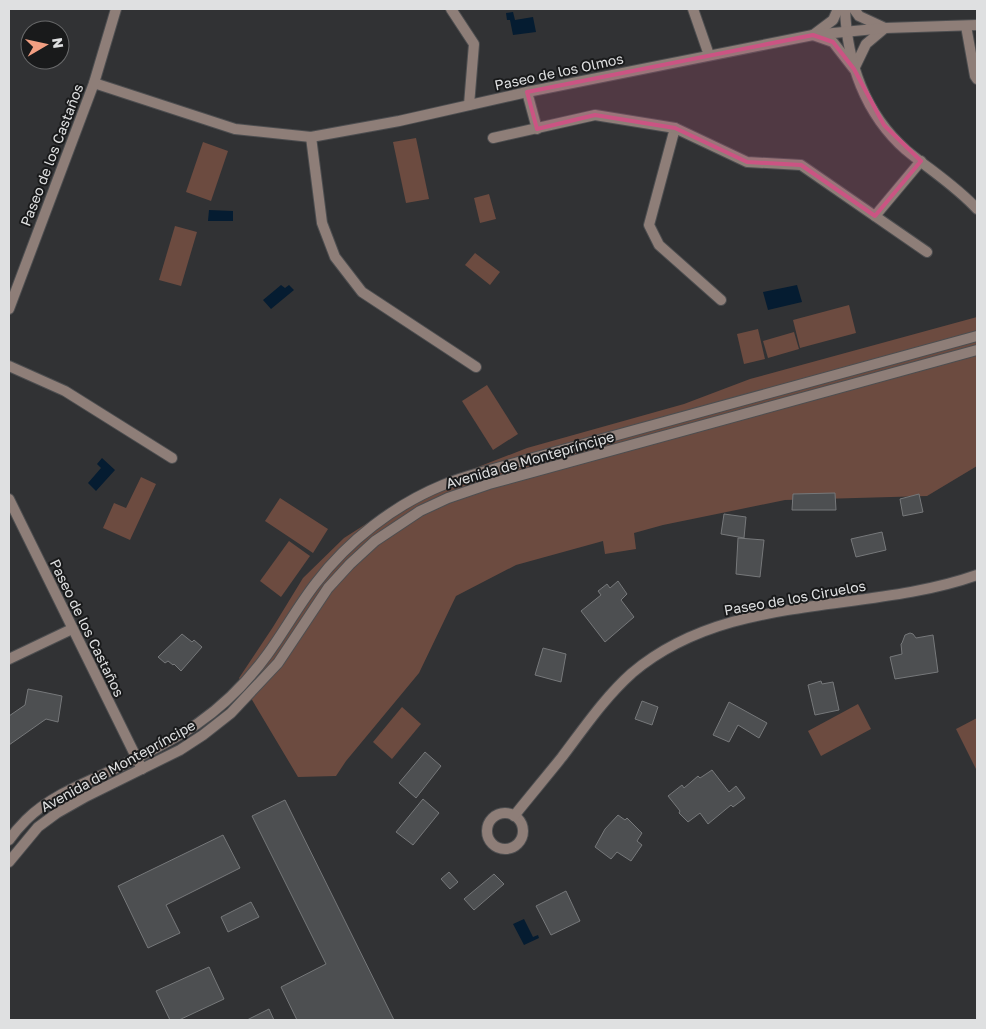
<svg xmlns="http://www.w3.org/2000/svg" width="986" height="1029" viewBox="0 0 986 1029" font-family="'Golos Text',sans-serif">
<style>
.green{fill:#6c4b40}
.water{fill:#051c31}
.building{fill:#4d4f51;stroke:#76787a}
.lines{fill:none;stroke-linecap:round;stroke-linejoin:round}
.minor-casing{stroke:#4d4e50;stroke-width:12}
.tertiary-casing{stroke:#4d4e50;stroke-width:12}
.minor{stroke:#8e7e78;stroke-width:10}
.tertiary{stroke:#8e7e78;stroke-width:10}
.marked{fill:#cb5483;fill-opacity:0.2;stroke:#cb5483;stroke-width:4;stroke-linejoin:round}
.labels{text-anchor:middle;stroke-width:4;stroke-linejoin:round;paint-order:stroke}
.street-label{font-size:14px;fill:#dfe0e1;stroke:#191a1b}
</style>
<rect width="100%" height="100%" fill="#313234"/>
<!-- green -->
<g class="green">
<path d="M416 138 429 199 406 203 393 142Z"/>
<path d="M203 142 228 151 211 201 186 192Z"/>
<path d="M489 194 496 219 480 223 474 198Z"/>
<path d="M175 226 197 232 181 286 159 280Z"/>
<path d="M475 253 500 272 490 285 465 265Z"/>
<path d="M849 305 856 333 800 348 793 320Z"/>
<path d="M977 317V466L927 496 785 500 663 525 634 533 636 549 605 554 603 541 516 565 456 596 419 673 346 761 336 776 298 777 239 678 273 627 303 578 344 538 419 490 527 448 684 404 750 379Z"/>
<path d="M758 329 765 359 744 364 737 334Z"/>
<path d="M794 332 799 349 768 358 763 341Z"/>
<path d="M487 385 518 434 493 450 462 401Z"/>
<path d="M141 477 156 484 130 540 103 528 114 503 126 508Z"/>
<path d="M280 498 328 529 313 553 265 521Z"/>
<path d="M289 541 310 556 281 597 260 581Z"/>
<path d="M858 704 871 729 821 756 808 731Z"/>
<path d="M402 707 421 724 392 759 373 742Z"/>
<path d="M977 718V771L956 729Z"/>
</g>
<!-- water -->
<g class="water">
<path d="M513 12 515 20 533 17 536 32 513 35 510 20H507L506 13Z"/>
<path d="M209 210 233 211V221H208Z"/>
<path d="M281 285 285 288 289 285 294 290 271 309 263 300Z"/>
<path d="M797 285 802 302 768 310 763 292Z"/>
<path d="M102 458 115 470 96 491 88 483 101 468 97 464Z"/>
<path d="M524 919 533 937 538 935 539 938 524 945 513 924Z"/>
</g>
<!-- building -->
<g class="building">
<path d="M835 493 836 510H792L793 494Z"/>
<path d="M919 494 923 512 903 516 900 499Z"/>
<path d="M724 514 746 517 744 538 721 534Z"/>
<path d="M882 532 886 550 856 557 851 539Z"/>
<path d="M738 538 764 540 760 577 736 574Z"/>
<path d="M618 581 627 594 621 600 634 617 605 642 581 611 601 595 598 591 607 584 610 588Z"/>
<path d="M910 633 913 634 916 638 933 635 938 672 895 679 890 657 902 654 901 644 902 643 905 635Z"/>
<path d="M182 634 192 642 194 640 202 647 181 671 174 664 173 665 168 661 165 663 158 657Z"/>
<path d="M543 648 566 654 561 682 535 675Z"/>
<path d="M821 681 822 684 833 682 839 710 815 715 808 685Z"/>
<path d="M28 689 62 696 58 722 46 719 9 745V716L25 705Z"/>
<path d="M642 701 658 707 652 725 635 719Z"/>
<path d="M729 702 767 723 759 738 738 725 729 742 713 735Z"/>
<path d="M425 752 441 766 416 798 399 783Z"/>
<path d="M712 770 729 792 736 786 745 798 733 807 731 805 708 824 700 813 688 822 679 813 680 811 668 796 682 785 684 788 698 776 700 778Z"/>
<path d="M423 799 439 813 413 845 396 832Z"/>
<path d="M285 800 394 1020H297L281 987 326 964 252 816Z"/>
<path d="M618 815 625 820 627 818 642 833 637 841 642 845 631 861 617 852 611 859 595 847 605 829Z"/>
<path d="M223 835 240 868 166 905 180 933 148 948 118 886Z"/>
<path d="M449 872 458 882 450 889 441 879Z"/>
<path d="M494 874 504 884 474 910 464 899Z"/>
<path d="M566 891 580 921 551 935 536 906Z"/>
<path d="M251 902 259 917 228 932 221 917Z"/>
<path d="M209 967 224 999 179 1020H170L156 991Z"/>
<path d="M269 1009 274 1020H247Z"/>
</g>
<g class="lines">
<defs>
<g id="minor">
<path d="M451 9 474 44 469 105"/>
<path d="M693 9 709 55"/>
<path d="M838 9 833 20 813 35 833 42 854 69 866 44 885 28 859 16 854 9"/>
<path d="M845 9C847 62 865 114 906 150 930 170 956 186 977 209"/>
<path d="M966 26 975 76 977 79"/>
<path d="M94 83 235 129 311 137 399 121 527 92 813 35 885 28 977 25"/>
<path d="M527 92 537 129"/>
<path d="M675 128 649 225 659 245 721 300"/>
<path d="M311 137 322 223 335 257 362 292 476 367"/>
<path d="M493 138 595 115 675 128 747 162 801 165 927 252"/>
<path d="M875 216 921 161"/>
<path d="M9 309 94 83 116 9"/>
<path d="M9 366 65 391 172 458"/>
<path d="M9 499 142 769"/>
<path d="M9 659 72 629"/>
<circle cx="505" cy="831" r="18"/>
<path d="M514 816C530 796 546 777 562 757 584 728 605 697 632 673 729 591 864 615 977 575"/>
</g>
<g id="tertiary">
<path d="M9 840C14 833 20 826 26 820 47 799 77 786 104 774 135 759 168 743 197 724 223 706 248 681 267 655 284 632 298 606 316 583 348 541 394 505 443 485 457 479 472 475 486 471L977 336"/>
<path d="M9 862 38 827 57 813 87 796 180 750 203 735 231 713 278 663 328 588 350 564 375 541 420 511 448 498 489 484 977 350"/>
</g>
</defs>
<!-- minor casing -->
<use href="#minor" class="minor-casing"/>
<!-- tertiary casing -->
<use href="#tertiary" class="tertiary-casing"/>
<!-- minor -->
<use href="#minor" class="minor"/>
<!-- tertiary -->
<use href="#tertiary" class="tertiary"/>
</g>
<!-- marked area -->
<path class="marked" d="M813 35 833 42 854 69 884 125 921 161 875 216 801 165 747 162 675 128 595 115 537 129 527 92Z"/>
<g class="labels">
<!-- street labels -->
<g class="street-label">
<text transform="translate(559 72) rotate(-12)" y="5">Paseo de los Olmos</text>
<text transform="translate(52 155) rotate(-69)" y="5">Paseo de los Castaños</text>
<text transform="translate(530 460) rotate(-16)" y="5">Avenida de Montepríncipe</text>
<text transform="translate(795 598) rotate(-10)" y="5">Paseo de los Ciruelos</text>
<text transform="translate(87 628) rotate(64)" y="5">Paseo de los Castaños</text>
<text transform="translate(118 766) rotate(-29)" y="5">Avenida de Montepríncipe</text>
</g>
</g>
<!-- border -->
<rect width="986" height="1029" fill="none" stroke="#dfe0e1" stroke-width="20"/>
<!-- north arrow -->
<g transform="translate(45 45) rotate(81)"><circle r="24" fill="#191a1b" stroke="#68696a"/>
<path d="M0-4L9 19L0 12L-9 19Z" fill="#f39f82"/>
<text y="-8" font-size="14" font-weight="bold" text-anchor="middle" fill="#dfe0e1">N</text>
</g>
</svg>
